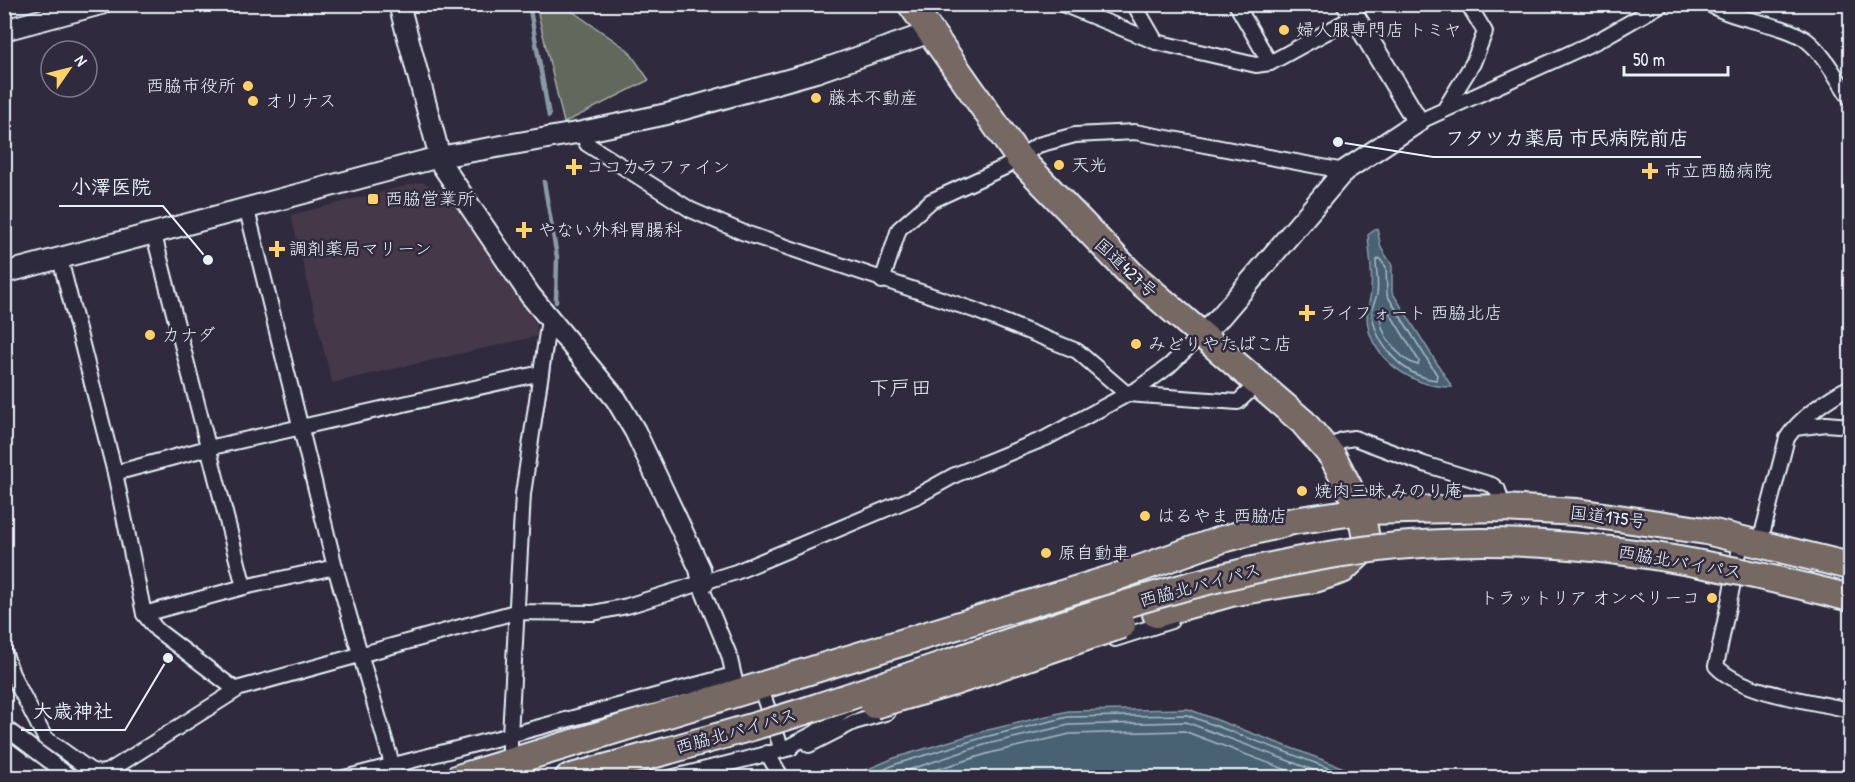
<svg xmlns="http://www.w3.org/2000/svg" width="1855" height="782" viewBox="0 0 1855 782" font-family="'Patrick Hand','Klee One',sans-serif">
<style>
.built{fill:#44394a}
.green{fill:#62685b;stroke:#a5acaa;stroke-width:1.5}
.water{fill:#496273;stroke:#899ba8;stroke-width:1.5}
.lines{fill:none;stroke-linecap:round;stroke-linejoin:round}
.shore{stroke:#a8b8c3;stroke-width:1.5}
.stream{stroke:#899ba8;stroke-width:4.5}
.street-casing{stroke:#e8f1f8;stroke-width:18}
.secondary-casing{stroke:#e8f1f8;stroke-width:24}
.highway-casing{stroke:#e8f1f8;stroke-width:30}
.street{stroke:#2f2a3d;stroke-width:14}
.secondary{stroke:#2f2a3d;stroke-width:20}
.highway{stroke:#766964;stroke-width:26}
.highway-bridge-casing{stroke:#e8f1f8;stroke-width:30;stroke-linecap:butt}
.highway-bridge{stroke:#766964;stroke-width:26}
.poi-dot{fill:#ffd166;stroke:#2f2a3d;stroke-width:2}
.labels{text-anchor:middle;stroke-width:5;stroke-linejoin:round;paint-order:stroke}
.poi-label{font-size:18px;fill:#e8f1f8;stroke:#2f2a3d;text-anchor:start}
.street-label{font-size:18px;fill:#e8f1f8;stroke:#2f2a3d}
.quarter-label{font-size:21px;fill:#e8f1f8;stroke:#2f2a3d}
.leader{fill:none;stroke:#e8f1f8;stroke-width:2}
.callout-dot{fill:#e8f1f8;stroke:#2f2a3d;stroke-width:2}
.callout-label{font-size:20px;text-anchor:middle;font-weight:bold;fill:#e8f1f8;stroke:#2f2a3d;stroke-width:5;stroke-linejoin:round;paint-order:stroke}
</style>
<rect width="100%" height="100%" fill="#2f2a3d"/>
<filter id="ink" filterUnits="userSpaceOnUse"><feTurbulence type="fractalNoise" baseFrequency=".0167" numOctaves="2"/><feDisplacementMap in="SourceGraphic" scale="12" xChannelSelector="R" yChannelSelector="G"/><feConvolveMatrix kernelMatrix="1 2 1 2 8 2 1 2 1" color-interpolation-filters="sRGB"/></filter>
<g filter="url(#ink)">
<!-- built -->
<path class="built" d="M421 182 444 191 536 324 538 336 332 383 291 215Z"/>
<!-- green -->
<path class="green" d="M536 5H563L628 50 649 80 564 123Z"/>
<!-- water -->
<g class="water">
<path d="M1377 228 1381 248 1392 265V292L1452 387C1418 388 1379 365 1369 331 1364 310 1370 307 1371 290 1373 272 1369 253 1368 235Z"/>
<path d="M1188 709 1368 777H850L894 758 984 731 1068 711Z"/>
</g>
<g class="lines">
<!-- shore -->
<g class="shore">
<path d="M1379 258 1386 267 1387 295 1437 375 1436 380C1403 376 1375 345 1372 312 1372 305 1376 300 1377 294 1379 284 1376 271 1376 261Z"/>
<path d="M1382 306 1386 307 1419 361 1418 365C1398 361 1373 326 1382 306Z"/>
<path d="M865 778 896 764 985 737 1068 717 1187 715 1355 778"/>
<path d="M884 778 987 744 1069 725 1186 722 1334 778"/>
<path d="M908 778 990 753 1070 734 1184 731 1308 778"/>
</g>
<!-- stream -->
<g class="stream">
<path d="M529 4 549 116"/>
<path d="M544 182 557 257 556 302"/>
<path d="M540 423 552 346"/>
</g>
<defs>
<g id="street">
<path d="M1062 4 1156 42"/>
<path d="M1134 4 1156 42 1256 65 1270 63 1354 17"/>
<path d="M1236 4 1270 63"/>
<path d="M1709 4C1739 22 1779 22 1805 39 1824 53 1837 79 1850 98"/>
<path d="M1446 107 1473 63 1485 32 1468 4"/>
<path d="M1418 122 1599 40 1662 4"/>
<path d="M582 132 587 144 691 210 742 232 974 310 1077 351 1127 394 1238 402 1258 383"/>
<path d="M247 210 335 567 396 778"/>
<path d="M154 235 244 587"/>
<path d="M60 259 115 473 144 614 157 630 236 690"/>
<path d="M882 281 899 229 931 201 1005 167 1038 145 1075 135 1135 132 1344 171"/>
<path d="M1795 428 1826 424 1850 426"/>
<path d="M1327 450 1342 440 1354 438 1424 464 1492 485 1498 490 1503 508"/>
<path d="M115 473 208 448 541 373"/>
<path d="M1742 538 1716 666C1742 694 1813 701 1850 710"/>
<path d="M1760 542 1787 438C1800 418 1828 398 1850 387"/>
<path d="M703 583 702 589 729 655 735 681"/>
<path d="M144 614 244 587 335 567"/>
<path d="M1115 639 1171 621"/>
<path d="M4 651 12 674 45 738 90 770 99 773 109 771 240 688 515 612 593 613 627 606 736 572 917 496 955 475 1046 438 1139 388 1169 366 1200 336"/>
<path d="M760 686 782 750 815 733 843 711 858 704"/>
<path d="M4 727 72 778"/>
<path d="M809 745 854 722 888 712"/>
<path d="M510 749V735L733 675"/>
<path d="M767 753 782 778"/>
<path d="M344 778 510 735 523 494 549 319"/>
<path d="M670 778 791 748"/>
</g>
<g id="secondary">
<path d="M399 4 442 165 530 295 616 399 635 431 700 569 703 583"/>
<path d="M4 30 101 4"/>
<path d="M4 273 439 157 582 132 667 114 816 72 928 33"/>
<path d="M1200 336 1221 316 1344 171 1418 122 1347 4"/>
</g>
<g id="highway">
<path d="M911 4 1019 158 1130 273 1303 422 1333 457 1361 511 1366 539 1361 552 1342 570 1315 579 1231 593 1156 614"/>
<path d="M458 778 1114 578 1223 539 1293 521 1361 511 1503 508 1577 512 1706 531 1850 566"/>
<path d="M568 778 663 752"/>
</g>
</defs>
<!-- street casing -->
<use href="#street" class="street-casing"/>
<!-- secondary casing -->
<use href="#secondary" class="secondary-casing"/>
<!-- highway casing -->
<use href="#highway" class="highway-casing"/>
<!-- street -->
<use href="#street" class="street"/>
<!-- secondary -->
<use href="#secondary" class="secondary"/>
<!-- highway -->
<use href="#highway" class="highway"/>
<defs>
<g id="highway-bridge">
<path d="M874 705 957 681 1122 625"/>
<path d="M663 752C712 738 762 725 811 709 995 650 1178 573 1371 549 1533 528 1694 557 1850 598"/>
</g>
</defs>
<!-- highway-bridge casing -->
<use href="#highway-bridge" class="highway-bridge-casing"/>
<!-- highway-bridge -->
<use href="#highway-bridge" class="highway-bridge"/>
</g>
</g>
<!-- markers -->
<g class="poi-dot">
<circle cx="1284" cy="30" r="6"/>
<circle cx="248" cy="86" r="6"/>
<circle cx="816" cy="98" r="6"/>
<circle cx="253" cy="101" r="6"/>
<circle cx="1059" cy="165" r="6"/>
<path d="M571 158h6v6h6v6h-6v6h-6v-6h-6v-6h6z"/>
<path d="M1647 162h6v6h6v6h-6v6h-6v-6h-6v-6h6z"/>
<rect x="367" y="193" width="12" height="12" rx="3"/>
<path d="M521 221h6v6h6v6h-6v6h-6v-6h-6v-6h6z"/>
<path d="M274 240h6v6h6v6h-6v6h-6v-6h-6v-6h6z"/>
<path d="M1304 304h6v6h6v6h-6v6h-6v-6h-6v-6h6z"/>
<circle cx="150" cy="335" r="6"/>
<circle cx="1136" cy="344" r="6"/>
<circle cx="1302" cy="491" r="6"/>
<circle cx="1145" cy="516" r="6"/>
<circle cx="1046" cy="553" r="6"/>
<circle cx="1712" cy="598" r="6"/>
</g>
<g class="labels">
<!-- poi labels -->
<g class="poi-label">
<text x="1296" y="36">婦人服専門店 トミヤ</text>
<text x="236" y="92" text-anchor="end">西脇市役所</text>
<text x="828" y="104">藤本不動産</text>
<text x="265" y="107">オリナス</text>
<text x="1071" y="171">天光</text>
<text x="586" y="173">ココカラファイン</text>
<text x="1664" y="177">市立西脇病院</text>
<text x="385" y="205">西脇営業所</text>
<text x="538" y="236">やない外科胃腸科</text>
<text x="289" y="255">調剤薬局マリーン</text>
<text x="1319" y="319">ライフォート 西脇北店</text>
<text x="162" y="341">カナダ</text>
<text x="1148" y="350">みどりやたばこ店</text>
<text x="1314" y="497">焼肉三昧 みのり庵</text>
<text x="1157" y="522">はるやま 西脇店</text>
<text x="1058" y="559">原自動車</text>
<text x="1700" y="604" text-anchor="end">トラットリア オンベリーコ</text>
</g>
<!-- street labels -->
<g class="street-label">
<text transform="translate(1126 268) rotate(43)" y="6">国道427号</text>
<text transform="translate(1608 517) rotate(7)" y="6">国道175号</text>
<text transform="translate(1680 562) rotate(10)" y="6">西脇北バイパス</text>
<text transform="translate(1200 585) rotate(-15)" y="6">西脇北バイパス</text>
<text transform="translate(736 731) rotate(-16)" y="6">西脇北バイパス</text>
</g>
<!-- quarter labels -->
<g class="quarter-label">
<text x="900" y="395">下戸田</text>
</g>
</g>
<!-- callouts -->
<path class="leader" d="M1338 142L1433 157H1701M208 260L163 206H59M168 658L125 730H21"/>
<g class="callout-dot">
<circle cx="1338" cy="142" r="6"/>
<circle cx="208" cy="260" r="6"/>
<circle cx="168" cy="658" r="6"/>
</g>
<g class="callout-label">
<text x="1567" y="145">フタツカ薬局 市民病院前店</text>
<text x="111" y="194">小澤医院</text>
<text x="73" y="718">大歳神社</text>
</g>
<!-- margin -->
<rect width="1855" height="782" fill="none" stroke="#2f2a3d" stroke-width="24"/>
<rect x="12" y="12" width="1831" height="758" fill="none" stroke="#e8f1f8" stroke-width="2" filter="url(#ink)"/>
<!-- north arrow -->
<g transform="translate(69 69) rotate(55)"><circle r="28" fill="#2f2a3d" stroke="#797a88" stroke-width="1.5"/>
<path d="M0-4.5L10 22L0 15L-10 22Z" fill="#ffd166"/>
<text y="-9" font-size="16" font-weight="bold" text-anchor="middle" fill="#e8f1f8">N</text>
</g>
<!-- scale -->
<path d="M1624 66v9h104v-9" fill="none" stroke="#e8f1f8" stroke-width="3"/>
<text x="1633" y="66" font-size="18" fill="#e8f1f8" stroke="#2f2a3d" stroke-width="4.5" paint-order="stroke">50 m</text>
</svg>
